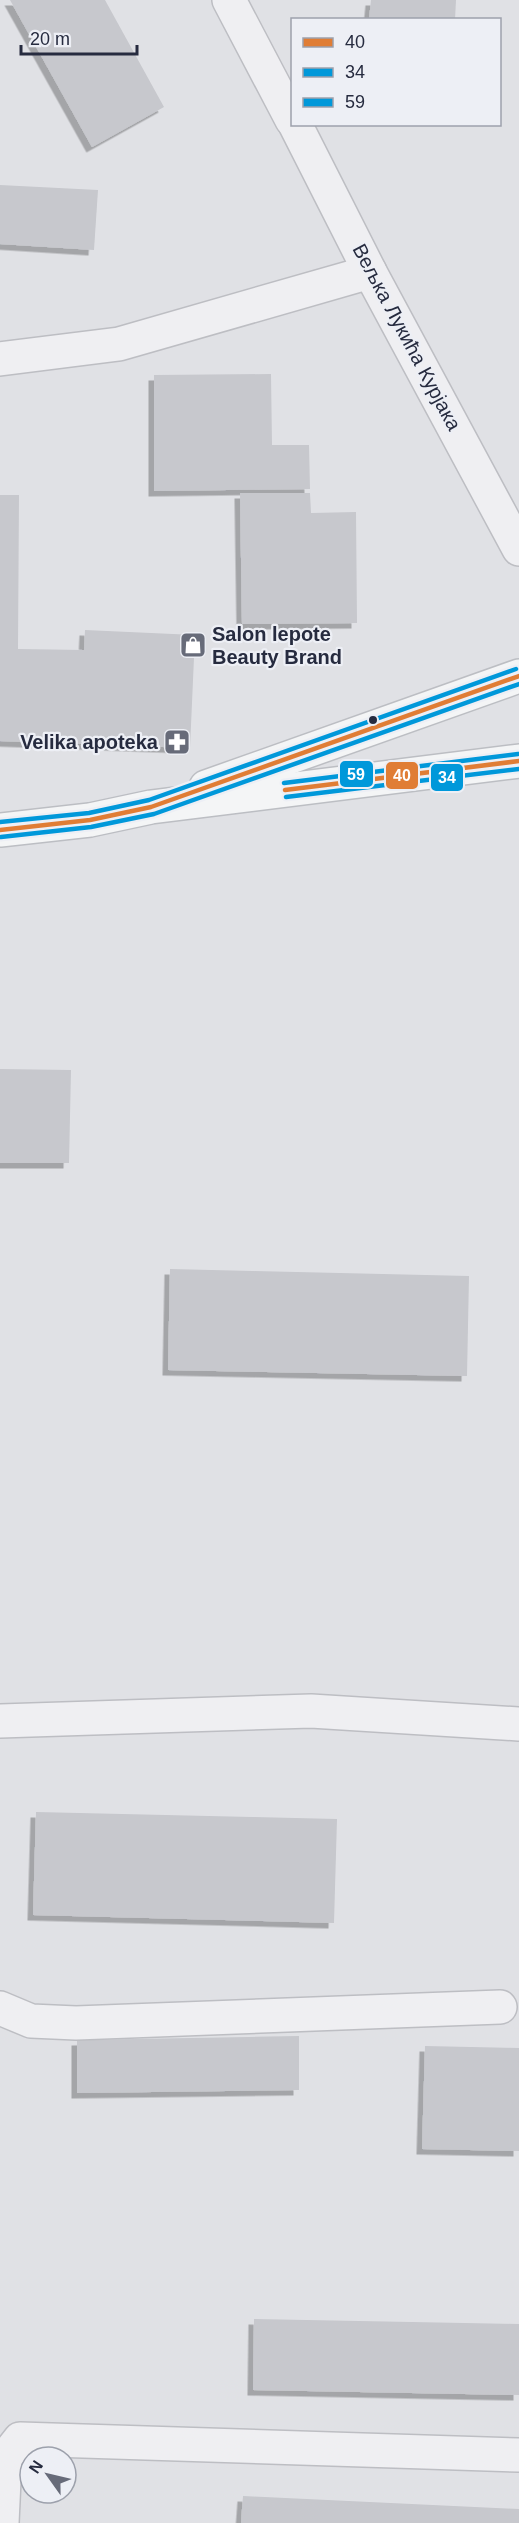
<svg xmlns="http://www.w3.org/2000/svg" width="519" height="2523" viewBox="0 0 519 2523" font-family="Helvetica,sans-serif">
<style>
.building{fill:#c7c8cd;filter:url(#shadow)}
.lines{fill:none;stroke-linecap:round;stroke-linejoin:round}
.minor-casing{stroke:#bdbec3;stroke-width:36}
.major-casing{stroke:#bcbec3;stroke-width:36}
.minor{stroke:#efeff2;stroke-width:33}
.major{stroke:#f4f5f6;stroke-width:33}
.bus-1-casing{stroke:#edeff5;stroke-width:9}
.bus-2-casing{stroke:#edeff5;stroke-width:9}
.bus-3-casing{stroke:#edeff5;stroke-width:9}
.bus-1{stroke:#e07d35;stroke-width:4.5}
.bus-2{stroke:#0098da;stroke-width:4.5}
.bus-3{stroke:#0098da;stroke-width:4.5}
.bus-dot{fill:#262b3f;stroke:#edeff5;stroke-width:2}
.labels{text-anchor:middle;stroke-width:4.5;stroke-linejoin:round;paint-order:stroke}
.street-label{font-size:20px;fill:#262b3f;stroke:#edeff5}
.poi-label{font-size:20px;font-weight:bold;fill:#262b3f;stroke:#edeff5;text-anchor:start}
.line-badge{stroke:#edeff5;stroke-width:2}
.badge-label{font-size:16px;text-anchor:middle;font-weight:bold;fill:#fff}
</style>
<defs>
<filter id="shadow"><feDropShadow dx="-5.5" dy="5.5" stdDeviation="0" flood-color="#0004"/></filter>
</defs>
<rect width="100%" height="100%" fill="#e0e1e5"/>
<!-- building -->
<g class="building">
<path d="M10 0H105L164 107 92 147Z"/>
<path d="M371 0H456L455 20H369Z"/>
<path d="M0 185 98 190 94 250 0 244Z"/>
<path d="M271 374 272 445H309L310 489 154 491V375Z"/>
<path d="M240 493H310L311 513 356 512 357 623 242 624Z"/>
<path d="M0 495H19L18 649 84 650 85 630 195 635 190 748 0 741Z"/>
<path d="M0 1069 71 1070 69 1163H0Z"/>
<path d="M170 1269 469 1276 467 1376 168 1370Z"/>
<path d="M36 1812 337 1819 334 1923 33 1915Z"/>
<path d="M299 2036V2090L77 2093V2040Z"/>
<path d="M425 2046 519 2048V2151L422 2149Z"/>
<path d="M254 2319 519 2324V2395L253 2390Z"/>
<path d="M243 2496 519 2509V2523H241Z"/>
</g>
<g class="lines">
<defs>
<g id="minor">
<path d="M229 0 292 120"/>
<path d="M295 124 370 272 519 549"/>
<path d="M0 359 119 344 370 272"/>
<path d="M0 1721 311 1711 519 1724"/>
<path d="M0 2008 31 2021 76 2023 500 2007"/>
<path d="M2 2523 5 2458 20 2439 519 2455"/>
</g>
<g id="major">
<path d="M206 787 519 676"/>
<path d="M0 830 90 820 151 807 519 761"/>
</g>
</defs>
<!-- minor casing -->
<use href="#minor" class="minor-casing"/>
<!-- major casing -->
<use href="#major" class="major-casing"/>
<!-- minor -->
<use href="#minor" class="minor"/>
<!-- major -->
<use href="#major" class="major"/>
<defs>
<g id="bus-1">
<path d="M285 790 519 761"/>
<path d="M0 830 90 820 151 807 519 676"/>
</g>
<g id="bus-2">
<path d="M286 797 519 769"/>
<path d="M1 837 91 827 154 814 519 684"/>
</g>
<g id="bus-3">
<path d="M284 783 518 754"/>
<path d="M0 822 89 813 149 800 516 669"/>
</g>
</defs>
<!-- bus-1 casing -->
<use href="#bus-1" class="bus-1-casing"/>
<!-- bus-2 casing -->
<use href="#bus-2" class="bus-2-casing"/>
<!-- bus-3 casing -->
<use href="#bus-3" class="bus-3-casing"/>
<!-- bus-1 -->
<use href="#bus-1" class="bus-1"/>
<!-- bus-2 -->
<use href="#bus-2" class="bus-2"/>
<!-- bus-3 -->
<use href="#bus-3" class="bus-3"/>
</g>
<!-- icons -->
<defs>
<symbol id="shop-square" viewBox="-11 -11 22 22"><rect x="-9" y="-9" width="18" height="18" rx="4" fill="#676b79" stroke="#edeff5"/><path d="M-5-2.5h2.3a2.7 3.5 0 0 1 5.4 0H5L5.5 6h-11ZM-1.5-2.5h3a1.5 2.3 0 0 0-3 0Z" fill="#fff"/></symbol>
<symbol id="pharmacy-square" viewBox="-11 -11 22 22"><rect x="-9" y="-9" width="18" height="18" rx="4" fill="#676b79" stroke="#edeff5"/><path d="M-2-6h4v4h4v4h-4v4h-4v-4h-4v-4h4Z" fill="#fff"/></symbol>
</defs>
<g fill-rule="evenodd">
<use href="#shop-square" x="178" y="630" width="30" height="30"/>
<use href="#pharmacy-square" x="162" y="727" width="30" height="30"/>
</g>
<!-- markers -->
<circle class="bus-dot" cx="373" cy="720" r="5"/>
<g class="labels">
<!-- street labels -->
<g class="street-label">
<text transform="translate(407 337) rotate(62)" y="7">Вељка Лукића Курјака</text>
</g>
<!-- poi labels -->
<g class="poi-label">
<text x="212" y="641">Salon lepote<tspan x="212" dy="23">Beauty Brand</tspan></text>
<text x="158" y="749" text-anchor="end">Velika apoteka</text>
</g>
</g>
<g class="line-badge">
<rect x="339" y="760" width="35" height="28" rx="6" fill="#0098da"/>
<rect x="385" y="761" width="34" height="29" rx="6" fill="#e07d35"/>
<rect x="430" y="763" width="34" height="29" rx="6" fill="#0098da"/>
</g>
<g class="badge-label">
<text x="356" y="780">59</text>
<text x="402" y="781">40</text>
<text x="447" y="783">34</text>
</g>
<!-- legend -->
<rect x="291" y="18" width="210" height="108" fill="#edeff5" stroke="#9da1ac" stroke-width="1.5"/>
<rect x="303" y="38" width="30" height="9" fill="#e07d35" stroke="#9da1ac" stroke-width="1.5"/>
<text x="345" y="48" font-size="18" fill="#262b3f">40</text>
<rect x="303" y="68" width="30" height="9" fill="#0098da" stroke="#9da1ac" stroke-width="1.5"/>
<text x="345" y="78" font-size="18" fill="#262b3f">34</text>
<rect x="303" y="98" width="30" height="9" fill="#0098da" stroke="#9da1ac" stroke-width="1.5"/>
<text x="345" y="108" font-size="18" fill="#262b3f">59</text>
<!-- north arrow -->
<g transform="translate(48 2475) rotate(304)"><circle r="28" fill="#edeff5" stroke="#9da1ac" stroke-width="1.5"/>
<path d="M0-4.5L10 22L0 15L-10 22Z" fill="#676b79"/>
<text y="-9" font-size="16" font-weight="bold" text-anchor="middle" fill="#262b3f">N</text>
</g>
<!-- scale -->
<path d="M21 45v9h116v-9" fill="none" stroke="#262b3f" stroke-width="3"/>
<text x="30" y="45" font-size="18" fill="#262b3f" stroke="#edeff5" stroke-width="4.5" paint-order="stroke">20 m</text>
</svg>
